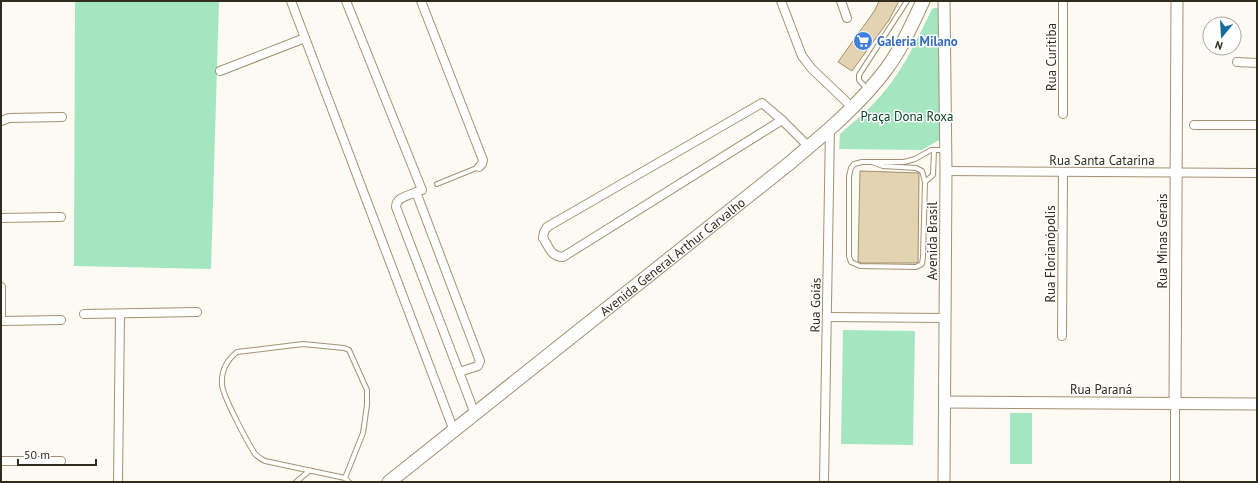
<svg xmlns="http://www.w3.org/2000/svg" width="1258" height="483" viewBox="0 0 1258 483" font-family="'PT Sans',sans-serif">
<style>
.green{fill:#a4e6bf}
.building{fill:#e4d3b1;stroke:#9f8f6f}
.lines{fill:none;stroke-linecap:round;stroke-linejoin:round}
.lane-casing{stroke:#a29272;stroke-width:6}
.street-casing{stroke:#a29272;stroke-width:10}
.secondary-casing{stroke:#a29272;stroke-width:13}
.primary-casing{stroke:#a29272;stroke-width:15}
.lane{stroke:#fff;stroke-width:4}
.street{stroke:#fff;stroke-width:8}
.secondary{stroke:#fff;stroke-width:11}
.primary{stroke:#fff;stroke-width:13}
.labels{text-anchor:middle;stroke-width:3;stroke-linejoin:round;paint-order:stroke}
.shop-label{font-size:13px;font-weight:bold;fill:#366cbe;stroke:#fff;text-anchor:start}
.street-label{font-size:13px;fill:#312b1e;stroke:#fff}
.park-label{font-size:13px;fill:#0a4228;stroke:#fff}
</style>
<rect width="100%" height="100%" fill="#fdfaf3"/>
<!-- green -->
<g class="green">
<path d="M75 1H219L211 269 74 266Z"/>
<path d="M935 8H938L941 139 922 150 839 149 840 134C851 124 864 114 874 103 900 77 916 42 932 9Z"/>
<path d="M843 330 915 331 913 445 841 444Z"/>
<rect x="1010" y="413" width="22" height="51"/>
</g>
<!-- building -->
<g class="building">
<path d="M879 1H899L889 20 852 71 838 62 875 10Z"/>
<path d="M860 171 919 173 918 262 915 263H861L858 261Z"/>
</g>
<g class="lines">
<defs>
<g id="lane">
<path d="M867 89 859 80V75L907 1"/>
<path d="M872 162 883 166 916 168 922 171 925 182 923 257 922 264 916 267 860 266 851 262 849 256V176L851 168 854 164 862 162H904L915 159 931 150H945"/>
<path d="M925 182 933 175 934 150"/>
<path d="M437 184 479 167"/>
<path d="M345 478 363 433 367 405V390L349 350 344 348 303 344 237 352C227 360 221 370 222 384 222 395 248 443 255 454 258 457 261 459 265 461L345 478 349 482"/>
<path d="M296 482 309 471"/>
</g>
<g id="street">
<path d="M291 1 454 431"/>
<path d="M346 1 422 190"/>
<path d="M421 1 483 160 482 164 479 167"/>
<path d="M781 1 802 56 812 69 853 108"/>
<path d="M841 1 847 18"/>
<path d="M1063 1V114"/>
<path d="M1237 62 1257 63"/>
<path d="M220 71 305 38"/>
<path d="M762 103 782 120 563 257C551 257 549 247 543 238L544 232 547 227Z"/>
<path d="M782 120 809 147"/>
<path d="M1 121 9 118 62 117"/>
<path d="M1194 125H1257"/>
<path d="M946 171 1257 173"/>
<path d="M1 218 61 217"/>
<path d="M1 287V321"/>
<path d="M84 314 197 312"/>
<path d="M827 317 945 318"/>
<path d="M1 321 61 320"/>
<path d="M1062 336 1063 172"/>
<path d="M459 372 478 366 480 361 416 192C409 196 396 197 396 207L459 372 475 414"/>
<path d="M1 461H61"/>
<path d="M118 482 120 314"/>
<path d="M824 482 830 128"/>
<path d="M1175 482V404"/>
</g>
<g id="secondary">
<path d="M944 1 946 171 944 482"/>
<path d="M945 402 1257 404"/>
<path d="M1175 404 1177 1"/>
</g>
<g id="primary">
<path id="s1" d="M389 482 786 166C822 136 859 106 887 68 902 48 912 24 923 1"/>
</g>
</defs>
<!-- lane casing -->
<use href="#lane" class="lane-casing"/>
<!-- street casing -->
<use href="#street" class="street-casing"/>
<!-- secondary casing -->
<use href="#secondary" class="secondary-casing"/>
<!-- primary casing -->
<use href="#primary" class="primary-casing"/>
<!-- lane -->
<use href="#lane" class="lane"/>
<!-- street -->
<use href="#street" class="street"/>
<!-- secondary -->
<use href="#secondary" class="secondary"/>
<!-- primary -->
<use href="#primary" class="primary"/>
</g>
<!-- icons -->
<defs>
<symbol id="supermarket-disc" viewBox="-11 -11 22 22"><circle r="9.5" fill="#3f7fe0" stroke="#fff"/><path d="M-6-5.5h2.5l.6 2H6L4.5 2H-2.5L-4.4-4H-6ZM-1.5 3.2a1.3 1.3 0 1 0 .1 0ZM3 3.2a1.3 1.3 0 1 0 .1 0Z" fill="#fff"/></symbol>
</defs>
<g fill-rule="evenodd">
<use href="#supermarket-disc" x="852" y="30" width="22" height="22"/>
</g>
<g class="labels">
<!-- shop labels -->
<g class="shop-label">
<text x="877" y="46">Galeria Milano</text>
</g>
<!-- street labels -->
<g class="street-label">
<text transform="translate(1051 57) rotate(-90)" y="5">Rua Curitiba</text>
<text x="1102" y="165">Rua Santa Catarina</text>
<text transform="translate(932 241) rotate(-90)" y="5">Avenida Brasil</text>
<text transform="translate(1162 241) rotate(-90)" y="5">Rua Minas Gerais</text>
<text transform="translate(1050 254) rotate(-90)" y="5">Rua Florianópolis</text>
<text dy="5" stroke="none"><textPath href="#s1" startOffset="362">Avenida General Arthur Carvalho</textPath></text>
<text transform="translate(815 305) rotate(-89)" y="5">Rua Goiás</text>
<text x="1101" y="394">Rua Paraná</text>
</g>
<!-- park labels -->
<g class="park-label">
<text x="907" y="121">Praça Dona Roxa</text>
</g>
</g>
<!-- border -->
<rect width="1258" height="483" fill="none" stroke="#312b1e" stroke-width="4"/>
<!-- north arrow -->
<g transform="translate(1222 36) rotate(198)"><circle r="19" fill="#ffffff" stroke="#adaaa5"/>
<path d="M0-3L7 15L0 10L-7 15Z" fill="#156c9c"/>
<text y="-6" font-size="11" font-weight="bold" text-anchor="middle" fill="#312b1e">N</text>
</g>
<!-- scale -->
<path d="M18 459v6h78v-6" fill="none" stroke="#312b1e" stroke-width="2"/>
<text x="24" y="459" font-size="12" fill="#312b1e" stroke="#ffffff" stroke-width="3" paint-order="stroke">50 m</text>
</svg>
